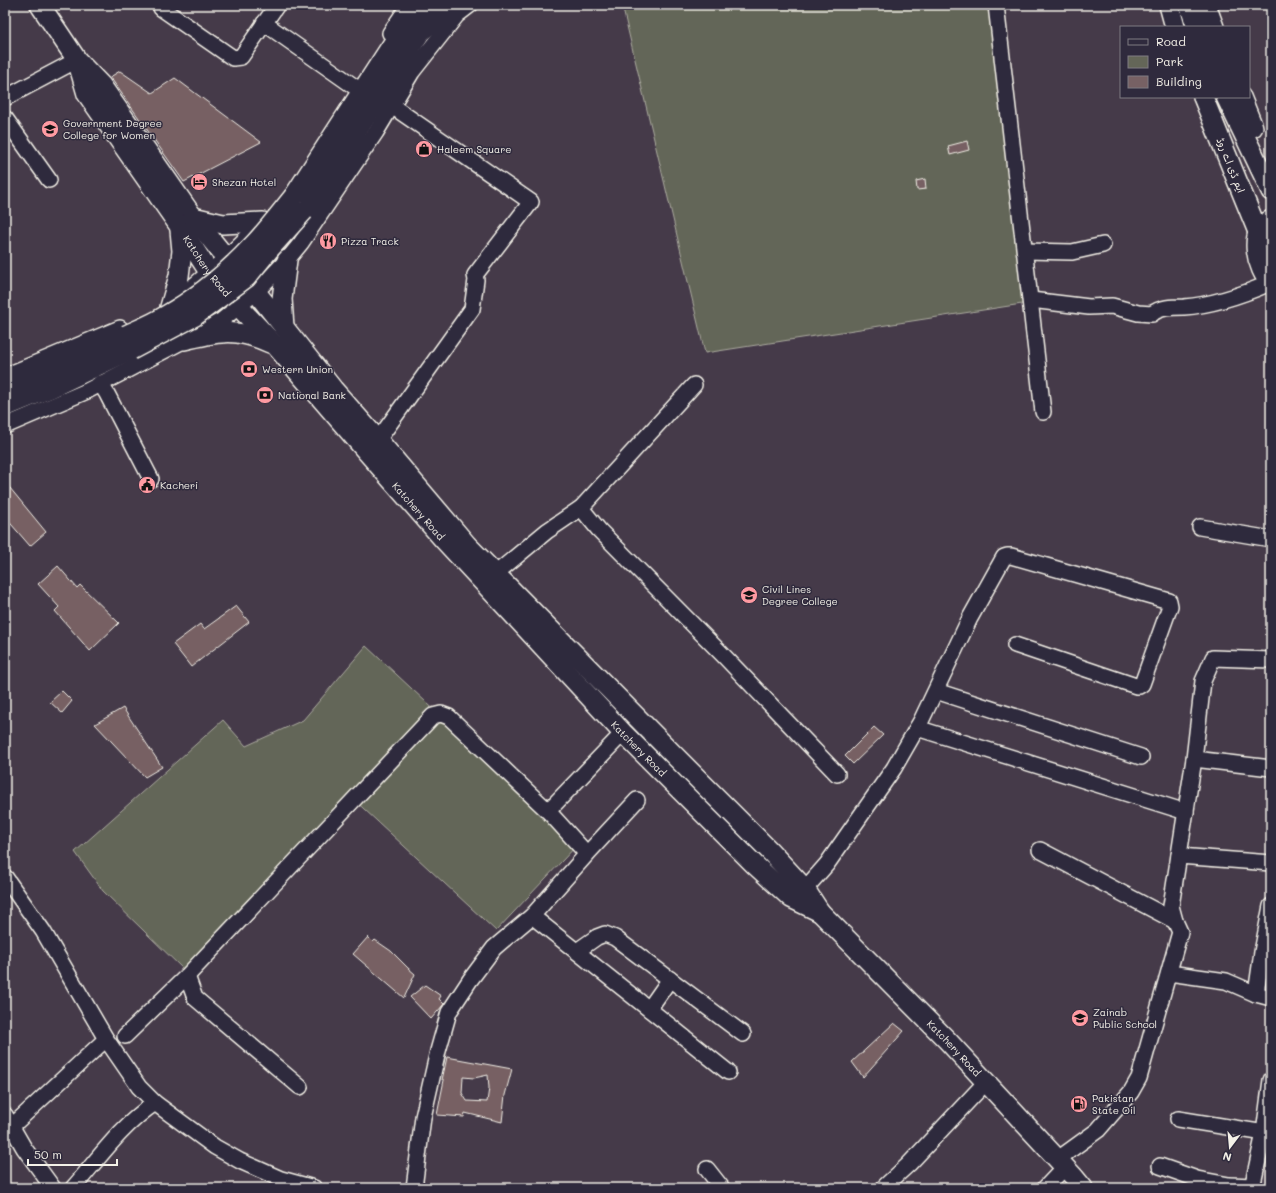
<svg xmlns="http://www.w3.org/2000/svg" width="1276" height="1193" viewBox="0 0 1276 1193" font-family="Mali,'Playpen Sans Arabic',sans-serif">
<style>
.green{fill:#646658;stroke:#acaca0}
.building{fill:#776164;stroke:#f4f1e8;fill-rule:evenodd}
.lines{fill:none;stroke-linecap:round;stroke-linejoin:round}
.minor-casing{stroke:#f4f1e8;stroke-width:18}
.major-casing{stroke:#f4f1e8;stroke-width:22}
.minor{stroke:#2f2a3d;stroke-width:15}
.major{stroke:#2f2a3d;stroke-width:19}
.major-bridge-casing{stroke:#f4f1e8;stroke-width:22;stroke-linecap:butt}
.major-bridge{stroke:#2f2a3d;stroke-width:19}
.labels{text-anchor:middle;stroke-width:3;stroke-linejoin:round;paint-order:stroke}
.poi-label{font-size:10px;fill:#f4f1e8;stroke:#2f2a3d;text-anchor:start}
.street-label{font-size:10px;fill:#f4f1e8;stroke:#2f2a3d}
</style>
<rect width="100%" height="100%" fill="#453a49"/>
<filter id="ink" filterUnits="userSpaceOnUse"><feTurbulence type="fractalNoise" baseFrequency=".025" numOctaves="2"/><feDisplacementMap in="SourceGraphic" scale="8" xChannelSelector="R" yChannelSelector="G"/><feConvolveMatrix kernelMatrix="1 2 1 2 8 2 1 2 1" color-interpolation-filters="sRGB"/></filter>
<g filter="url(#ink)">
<!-- green -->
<g class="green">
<path d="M622 5H994L1035 302 705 353Z"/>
<path d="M366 646 578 844 496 931 351 797 185 971 103 891 75 852 223 720 246 746 303 720Z"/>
</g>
<!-- building -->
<g class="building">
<path d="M120 71 152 93 175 78 261 142 184 182 110 77Z"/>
<path d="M967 141 969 150 950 155 948 146Z"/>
<path d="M925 179 926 189 917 190 916 181Z"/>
<path d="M5 482 46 532 30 546 5 517Z"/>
<path d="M58 566 77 588 80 585 119 623 90 651 55 611 59 607 38 584Z"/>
<path d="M236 606 249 622 191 667 173 644 200 624 204 629Z"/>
<path d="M62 691 72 701 62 713 50 702Z"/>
<path d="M123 708 162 767 145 777 95 724Z"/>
<path d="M874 727 883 735 853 764 845 756Z"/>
<path d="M368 937 373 942 375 940 391 951 408 968 415 974 404 998 353 954Z"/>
<path d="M425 985 441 996 439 999 444 1004 431 1019 410 997Z"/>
<path d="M894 1023 904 1031 863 1077 852 1062Z"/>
<path d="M447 1057 512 1069 505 1095 502 1122 465 1113 464 1117 437 1115 444 1080H442ZM488 1075 489 1088 487 1102 467 1101 462 1093 463 1077 474 1078Z"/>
</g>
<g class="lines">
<defs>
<g id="minor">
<path d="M996 5 1043 412"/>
<path d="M161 8 233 58 241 57 277 5"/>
<path d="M264 23 355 87"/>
<path d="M390 33 403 14 411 5"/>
<path d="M5 98 77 60"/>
<path d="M5 118 49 180"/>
<path d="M1025 251 1072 252 1103 245"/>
<path d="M177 300 226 258 263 222"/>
<path d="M1031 300 1089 307 1112 306 1138 313 1152 314C1160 307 1172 307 1184 307 1214 305 1242 295 1270 283"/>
<path d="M5 376 120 328"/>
<path d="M100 383 107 394 151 479"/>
<path d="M5 426 87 391 221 321 256 292 287 260 301 243 376 132 412 72 457 15 470 5"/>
<path d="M378 440 472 309 476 280 475 275 531 202 392 106"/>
<path d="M581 508 599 530 722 654 837 774"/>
<path d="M1200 527 1271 539"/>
<path d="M488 580 547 531 581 508 694 385"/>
<path d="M936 691 1141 757"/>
<path d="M917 728 1186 812"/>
<path d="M1194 759 1271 768"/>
<path d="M548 811 623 733"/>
<path d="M1040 850 1175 921"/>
<path d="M1179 856 1271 863"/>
<path d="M5 877 43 931 106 1039 139 1087 155 1103 215 1147 240 1161 281 1179 314 1188"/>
<path d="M805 889 827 864 894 768 921 721 970 618 1004 557 1007 556H1011L1169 601 1170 606 1142 684 1139 686H1136L1015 645"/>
<path d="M532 916 728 1072"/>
<path d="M577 951 597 937 605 934 615 938 743 1034"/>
<path d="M1169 973 1226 981 1256 994 1271 998"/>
<path d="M187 976 195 998 300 1087"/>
<path d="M1256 994 1262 952 1271 906"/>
<path d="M649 1009 670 979"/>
<path d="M125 1036 187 976 433 716 441 714 449 717 548 811 587 854"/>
<path d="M5 1115 24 1148 53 1188"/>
<path d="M1178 1119 1271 1134"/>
<path d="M11 1127 106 1039"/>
<path d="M1058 1159 1098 1130 1131 1092 1139 1078 1180 932 1175 921 1171 906 1194 759 1203 681 1213 658 1271 660"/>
<path d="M1160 1166 1197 1179 1229 1185 1254 1186"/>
<path d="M707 1169 722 1188"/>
<path d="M73 1188C99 1158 122 1125 155 1103"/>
<path d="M414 1188 423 1117 438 1051 449 1012 470 980 494 948 532 916 587 854 637 800"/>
<path d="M883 1188 909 1164 986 1082"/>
<path d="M1045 1188 1065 1167"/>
<path d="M1252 1188 1264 1133 1271 1080"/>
</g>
<g id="major">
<path id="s1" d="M40 5 77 60 101 85 193 217 226 258 256 292 333 389 378 440 467 545 675 756 768 849 805 889 820 912 947 1040 1074 1177 1083 1188"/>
<path d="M1169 5 1175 27"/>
<path d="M1189 5 1197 27"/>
<path d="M1206 5 1214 27"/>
<path id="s2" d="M78 63 87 94 180 227 209 272 239 307 275 345 367 452 444 540 623 733 755 865 791 898 820 912"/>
<path d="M1203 97 1258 232"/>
<path d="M1226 97 1271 191"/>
<path d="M1241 97 1253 127"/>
<path d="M294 196 403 28 425 5"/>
<path d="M304 211 337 162 420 33 451 5"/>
<path d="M193 217 223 224 263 222"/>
<path d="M1271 220C1246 230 1257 269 1271 284"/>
<path d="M170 307 179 276 182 251 180 230"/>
<path d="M284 327 282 299 287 260"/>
<path d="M184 340C219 332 235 327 270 343"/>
<path d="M5 390 126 335"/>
<path d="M5 407 51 388 131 350"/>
</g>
</defs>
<!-- minor casing -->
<use href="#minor" class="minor-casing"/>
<!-- major casing -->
<use href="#major" class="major-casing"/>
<!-- minor -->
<use href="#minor" class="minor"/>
<!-- major -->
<use href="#major" class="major"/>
<defs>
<g id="major-bridge">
<path d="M126 335C139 329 153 324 165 316 197 298 230 270 255 243 269 228 281 212 294 196"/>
<path d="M131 350 195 316 246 278 268 251 304 211"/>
</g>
</defs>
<!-- major-bridge casing -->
<use href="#major-bridge" class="major-bridge-casing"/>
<!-- major-bridge -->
<use href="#major-bridge" class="major-bridge"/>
</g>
</g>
<!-- icons -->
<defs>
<symbol id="university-disc" viewBox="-11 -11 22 22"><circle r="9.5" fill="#ff9aa2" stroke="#2f2a3d"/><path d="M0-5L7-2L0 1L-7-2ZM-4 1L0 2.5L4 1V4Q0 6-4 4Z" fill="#111"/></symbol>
<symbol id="shop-disc" viewBox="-11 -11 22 22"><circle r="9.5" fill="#ff9aa2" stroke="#2f2a3d"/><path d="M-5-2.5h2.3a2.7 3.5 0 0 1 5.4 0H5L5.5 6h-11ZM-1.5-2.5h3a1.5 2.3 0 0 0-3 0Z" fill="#111"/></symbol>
<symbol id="hotel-disc" viewBox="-11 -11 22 22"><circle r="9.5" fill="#ff9aa2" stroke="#2f2a3d"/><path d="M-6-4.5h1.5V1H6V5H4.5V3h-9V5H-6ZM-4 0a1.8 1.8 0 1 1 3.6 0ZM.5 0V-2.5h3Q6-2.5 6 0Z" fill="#111"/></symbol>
<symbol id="restaurant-disc" viewBox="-11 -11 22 22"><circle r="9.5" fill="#ff9aa2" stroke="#2f2a3d"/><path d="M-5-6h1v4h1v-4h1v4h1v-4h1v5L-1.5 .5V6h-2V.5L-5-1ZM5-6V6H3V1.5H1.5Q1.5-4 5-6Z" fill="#111"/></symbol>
<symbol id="bank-disc" viewBox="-11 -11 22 22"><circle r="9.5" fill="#ff9aa2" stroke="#2f2a3d"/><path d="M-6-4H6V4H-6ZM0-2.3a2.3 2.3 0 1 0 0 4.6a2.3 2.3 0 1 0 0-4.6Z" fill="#111"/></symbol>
<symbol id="civic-disc" viewBox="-11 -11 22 22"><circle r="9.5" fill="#ff9aa2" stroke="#2f2a3d"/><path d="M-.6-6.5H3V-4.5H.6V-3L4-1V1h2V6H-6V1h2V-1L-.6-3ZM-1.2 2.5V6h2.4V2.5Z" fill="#111"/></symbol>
<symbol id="school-disc" viewBox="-11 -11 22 22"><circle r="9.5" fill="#ff9aa2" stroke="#2f2a3d"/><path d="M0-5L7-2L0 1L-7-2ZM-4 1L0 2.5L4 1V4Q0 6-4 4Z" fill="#111"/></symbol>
<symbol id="fuel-disc" viewBox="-11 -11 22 22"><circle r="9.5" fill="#ff9aa2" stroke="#2f2a3d"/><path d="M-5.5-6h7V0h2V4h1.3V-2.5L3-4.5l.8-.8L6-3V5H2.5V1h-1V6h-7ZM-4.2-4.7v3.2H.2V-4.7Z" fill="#111"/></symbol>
</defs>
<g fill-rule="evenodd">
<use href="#university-disc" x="40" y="119" width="20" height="20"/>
<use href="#shop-disc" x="414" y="139" width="20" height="20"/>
<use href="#hotel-disc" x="189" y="172" width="20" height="20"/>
<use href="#restaurant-disc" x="318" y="231" width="20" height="20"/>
<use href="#bank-disc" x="239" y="359" width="20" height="20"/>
<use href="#bank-disc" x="255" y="385" width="20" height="20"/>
<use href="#civic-disc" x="137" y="475" width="20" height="20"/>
<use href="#university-disc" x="739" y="585" width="20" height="20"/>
<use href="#school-disc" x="1070" y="1008" width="20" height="20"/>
<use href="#fuel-disc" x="1069" y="1094" width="20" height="20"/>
</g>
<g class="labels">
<!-- poi labels -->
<g class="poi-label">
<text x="63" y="127">Government Degree<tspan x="63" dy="12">College for Women</tspan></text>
<text x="437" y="153">Haleem Square</text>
<text x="212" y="186">Shezan Hotel</text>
<text x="341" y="245">Pizza Track</text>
<text x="262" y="373">Western Union</text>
<text x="278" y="399">National Bank</text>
<text x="160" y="489">Kacheri</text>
<text x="762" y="593">Civil Lines<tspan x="762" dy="12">Degree College</tspan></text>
<text x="1093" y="1016">Zainab<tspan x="1093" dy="12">Public School</tspan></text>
<text x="1092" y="1102">Pakistan<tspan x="1092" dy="12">State Oil</tspan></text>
</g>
<!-- street labels -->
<g class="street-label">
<text transform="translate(1231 165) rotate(68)" y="4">ایم ڈی اے روڈ</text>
<text dy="4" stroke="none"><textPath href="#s2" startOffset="242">Katchery Road</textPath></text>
<text dy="4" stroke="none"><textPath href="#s2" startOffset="566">Katchery Road</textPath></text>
<text dy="4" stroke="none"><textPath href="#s2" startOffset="890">Katchery Road</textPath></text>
<text dy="4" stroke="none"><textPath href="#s1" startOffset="1390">Katchery Road</textPath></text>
</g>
</g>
<!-- margin -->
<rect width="1276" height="1193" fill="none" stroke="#2f2a3d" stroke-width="20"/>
<rect x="10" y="10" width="1256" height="1173" fill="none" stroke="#f4f1e8" stroke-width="1.5" filter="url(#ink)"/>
<!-- legend -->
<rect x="1120" y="26" width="130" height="72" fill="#2f2a3d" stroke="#7e7a81"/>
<rect x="1128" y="39" width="20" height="6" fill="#2f2a3d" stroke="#7e7a81"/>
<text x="1156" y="46" font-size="12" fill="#f4f1e8">Road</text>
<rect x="1128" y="56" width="20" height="12" fill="#646658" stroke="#7e7a81"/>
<text x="1156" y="66" font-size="12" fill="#f4f1e8">Park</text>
<rect x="1128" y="76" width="20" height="12" fill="#776164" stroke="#7e7a81"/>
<text x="1156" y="86" font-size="12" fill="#f4f1e8">Building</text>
<!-- north arrow -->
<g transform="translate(1230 1147) rotate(196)" stroke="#2f2a3d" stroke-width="3" paint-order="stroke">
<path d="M0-3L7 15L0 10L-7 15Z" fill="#f4f1e8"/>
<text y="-6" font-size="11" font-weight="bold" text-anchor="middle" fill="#f4f1e8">N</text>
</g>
<!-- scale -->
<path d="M28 1159v6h89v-6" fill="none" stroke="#f4f1e8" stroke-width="2"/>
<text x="34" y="1159" font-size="12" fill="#f4f1e8" stroke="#2f2a3d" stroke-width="3" paint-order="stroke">50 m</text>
</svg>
